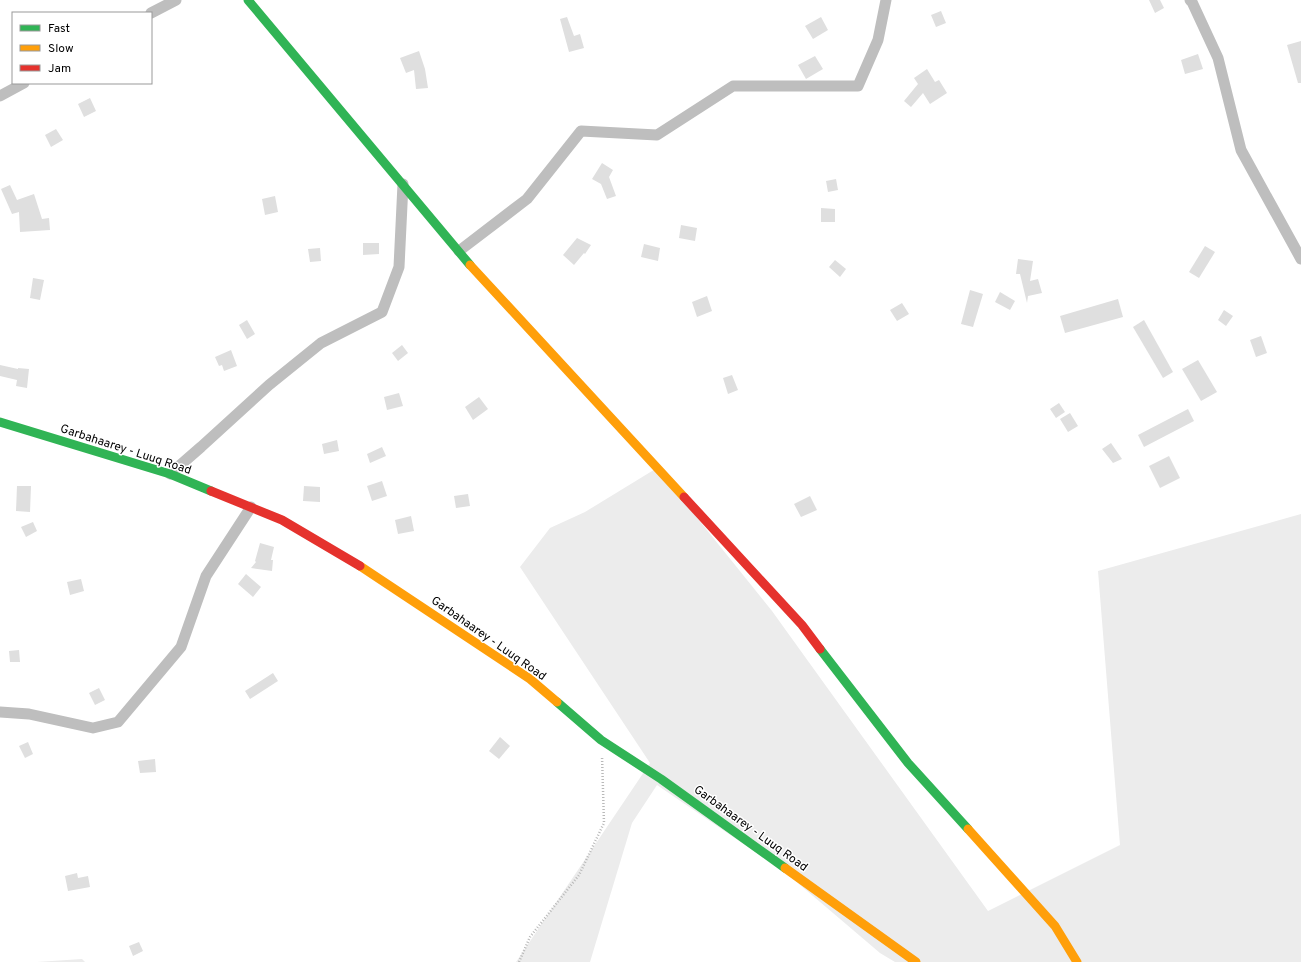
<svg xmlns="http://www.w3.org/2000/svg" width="1301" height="962" viewBox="0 0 1301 962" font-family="Overpass,sans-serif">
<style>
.green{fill:#ececec}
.building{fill:#dfdfdf}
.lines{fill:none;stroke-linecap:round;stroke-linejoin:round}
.path{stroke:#b9b9b9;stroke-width:2.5;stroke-dasharray:1 2;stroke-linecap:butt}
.street{stroke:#bebebe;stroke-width:11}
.fast{stroke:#30b455;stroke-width:9}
.slow{stroke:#ff9f0a;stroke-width:9}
.jam{stroke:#e5322d;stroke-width:9}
.labels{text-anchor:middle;stroke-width:3;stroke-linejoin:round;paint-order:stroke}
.street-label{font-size:12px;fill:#000;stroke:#fff}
</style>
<rect width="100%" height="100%" fill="#fff"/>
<!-- green -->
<g class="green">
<path d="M657 468 772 611 988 911 1120 845 1098 571 1301 514V962H895L880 953 786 873 657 785 632 823 590 962H516L650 763 520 567 550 528 585 512Z"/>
<path d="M82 959 85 962H37Z"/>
</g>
<!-- building -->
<g class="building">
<path d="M1149 0H1160L1164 8 1155 13Z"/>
<path d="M941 11 946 23 936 27 931 15Z"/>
<path d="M567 17 574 36 580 34 584 48 569 52 560 19Z"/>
<path d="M821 17 828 30 813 39 805 26Z"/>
<path d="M1301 41V83H1298L1287 45Z"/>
<path d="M419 51 425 69 428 88 416 89 414 70 406 73 400 58Z"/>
<path d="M1198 54 1203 69 1185 74 1181 60Z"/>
<path d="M815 56 823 69 806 79 798 65Z"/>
<path d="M927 69 935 82 939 80 947 93 930 104 923 93 911 107 904 101 918 84 914 78Z"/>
<path d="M90 98 96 111 84 117 78 104Z"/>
<path d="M56 129 63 140 51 147 45 135Z"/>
<path d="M602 163 613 170 609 177 616 196 607 199 601 184 592 179Z"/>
<path d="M836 179 838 190 828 192 826 181Z"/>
<path d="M10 185 17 200 34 194 42 219 49 218 50 230 20 232 19 212 12 214 1 189Z"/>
<path d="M275 196 278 212 265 215 262 199Z"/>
<path d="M821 208 835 209V222H821Z"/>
<path d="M681 225 697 228 695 241 679 238Z"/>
<path d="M577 238 591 245 585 254 584 253 574 265 563 255Z"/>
<path d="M363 243H379V254L363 255Z"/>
<path d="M644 244 660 248 658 261 641 257Z"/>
<path d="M1205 246 1215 252 1199 278 1189 272Z"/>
<path d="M320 248 321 261 310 262 308 249Z"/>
<path d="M1018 259 1033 261 1030 281 1038 279 1042 293 1028 296 1027 303 1020 274H1016Z"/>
<path d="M835 260 846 269 840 277 829 267Z"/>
<path d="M33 278 44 280 40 300 30 298Z"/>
<path d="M970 290 983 294 973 327 961 324Z"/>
<path d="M1000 292 1015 301 1010 310 995 302Z"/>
<path d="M707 296 712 311 697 317 692 302Z"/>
<path d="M1118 299 1123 317 1065 333 1060 316Z"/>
<path d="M902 303 909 314 897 321 890 310Z"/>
<path d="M1224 310 1233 316 1226 326 1218 320Z"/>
<path d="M247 320 255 334 247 339 239 325Z"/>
<path d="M1144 320 1173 372 1163 378 1133 327Z"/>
<path d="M1261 336 1267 353 1256 357 1250 340Z"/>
<path d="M402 345 408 353 398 361 392 353Z"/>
<path d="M231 350 237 366 224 371 222 365 219 366 215 357Z"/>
<path d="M1198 360 1217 392 1201 401 1182 369Z"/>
<path d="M0 365 18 369V368L29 369 27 388 16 386 17 380 0 376Z"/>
<path d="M732 375 738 390 728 394 723 378Z"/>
<path d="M399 393 403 406 387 410 384 397Z"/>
<path d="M479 397 488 409 473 420 465 407Z"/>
<path d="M1059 403 1065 412 1056 418 1050 409Z"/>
<path d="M1188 409 1194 421 1144 447 1138 435Z"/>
<path d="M1070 413 1078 426 1068 432 1060 419Z"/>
<path d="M337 440 339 451 324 454 322 444Z"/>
<path d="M1111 443 1122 459 1113 463 1102 449Z"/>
<path d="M382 447 386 456 370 463 367 454Z"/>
<path d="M1169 456 1180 478 1160 488 1149 466Z"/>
<path d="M382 481 387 496 372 501 367 486Z"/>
<path d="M17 486H31L30 512 16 511Z"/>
<path d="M304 486 320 487V502L303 501Z"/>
<path d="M468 494 470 506 456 508 454 496Z"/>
<path d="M810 496 817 510 801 517 794 504Z"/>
<path d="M411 516 414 531 398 534 395 520Z"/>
<path d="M33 522 37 531 26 537 21 527Z"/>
<path d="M260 543 274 547 271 560H273L272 571 251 568 256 562 255 561Z"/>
<path d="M246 574 261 587 253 597 238 584Z"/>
<path d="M81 579 84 591 70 595 67 582Z"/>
<path d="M19 650 20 662H10L9 651Z"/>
<path d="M273 673 278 681 250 699 245 691Z"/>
<path d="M99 688 105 700 95 705 89 693Z"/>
<path d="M500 737 510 746 499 759 489 751Z"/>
<path d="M28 742 33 754 25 758 19 746Z"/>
<path d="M155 759 156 772 140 773 138 761Z"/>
<path d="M77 873 78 878 88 876 90 887 68 891 65 876Z"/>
<path d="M139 942 143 951 133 956 129 946Z"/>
</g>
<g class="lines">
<!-- path -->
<path class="path" d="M519 962 530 937 579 875 604 823 602 756"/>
<!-- street -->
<g class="street">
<path d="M1190 0 1192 2 1218 58 1241 150 1301 259"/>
<path d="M151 13 176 0"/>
<path d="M0 96 24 83"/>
<path d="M459 251 527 199 581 131 657 135 733 86H858L878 40 886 0"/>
<path d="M170 474 201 447 269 385 321 343 382 312 399 267 403 184"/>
<path d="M0 712 29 714 93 728 118 722 181 647 206 576 251 507"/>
</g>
<!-- fast -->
<g class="fast">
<path d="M248 0 470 265"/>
<path d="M0 422 170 474 211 491"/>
<path d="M820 649 908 763 968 829"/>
<path d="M557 702 601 740 661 779 785 868"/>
</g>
<!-- slow -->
<g class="slow">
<path d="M470 265 684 497"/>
<path d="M360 566 530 679 557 702"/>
<path d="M968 829 1055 926 1077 962"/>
<path d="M785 868 916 962"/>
</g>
<!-- jam -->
<g class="jam">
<path d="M211 491 282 520 360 566"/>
<path d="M684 497 802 625 820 649"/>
</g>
</g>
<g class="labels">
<!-- street labels -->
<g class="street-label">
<text transform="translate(126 449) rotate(18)" y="4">Garbahaarey - Luuq Road</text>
<text transform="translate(489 638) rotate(35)" y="4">Garbahaarey - Luuq Road</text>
<text transform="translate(751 828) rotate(36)" y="4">Garbahaarey - Luuq Road</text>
</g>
</g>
<!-- legend -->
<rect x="12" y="12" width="140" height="72" fill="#ffffff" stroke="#999999"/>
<rect x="20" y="25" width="20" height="6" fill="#30b455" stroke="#999999"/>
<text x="48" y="32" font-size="12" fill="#000000">Fast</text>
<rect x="20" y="45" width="20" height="6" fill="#ff9f0a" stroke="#999999"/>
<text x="48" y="52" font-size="12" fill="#000000">Slow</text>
<rect x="20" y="65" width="20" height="6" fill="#e5322d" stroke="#999999"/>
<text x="48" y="72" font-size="12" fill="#000000">Jam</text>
</svg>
